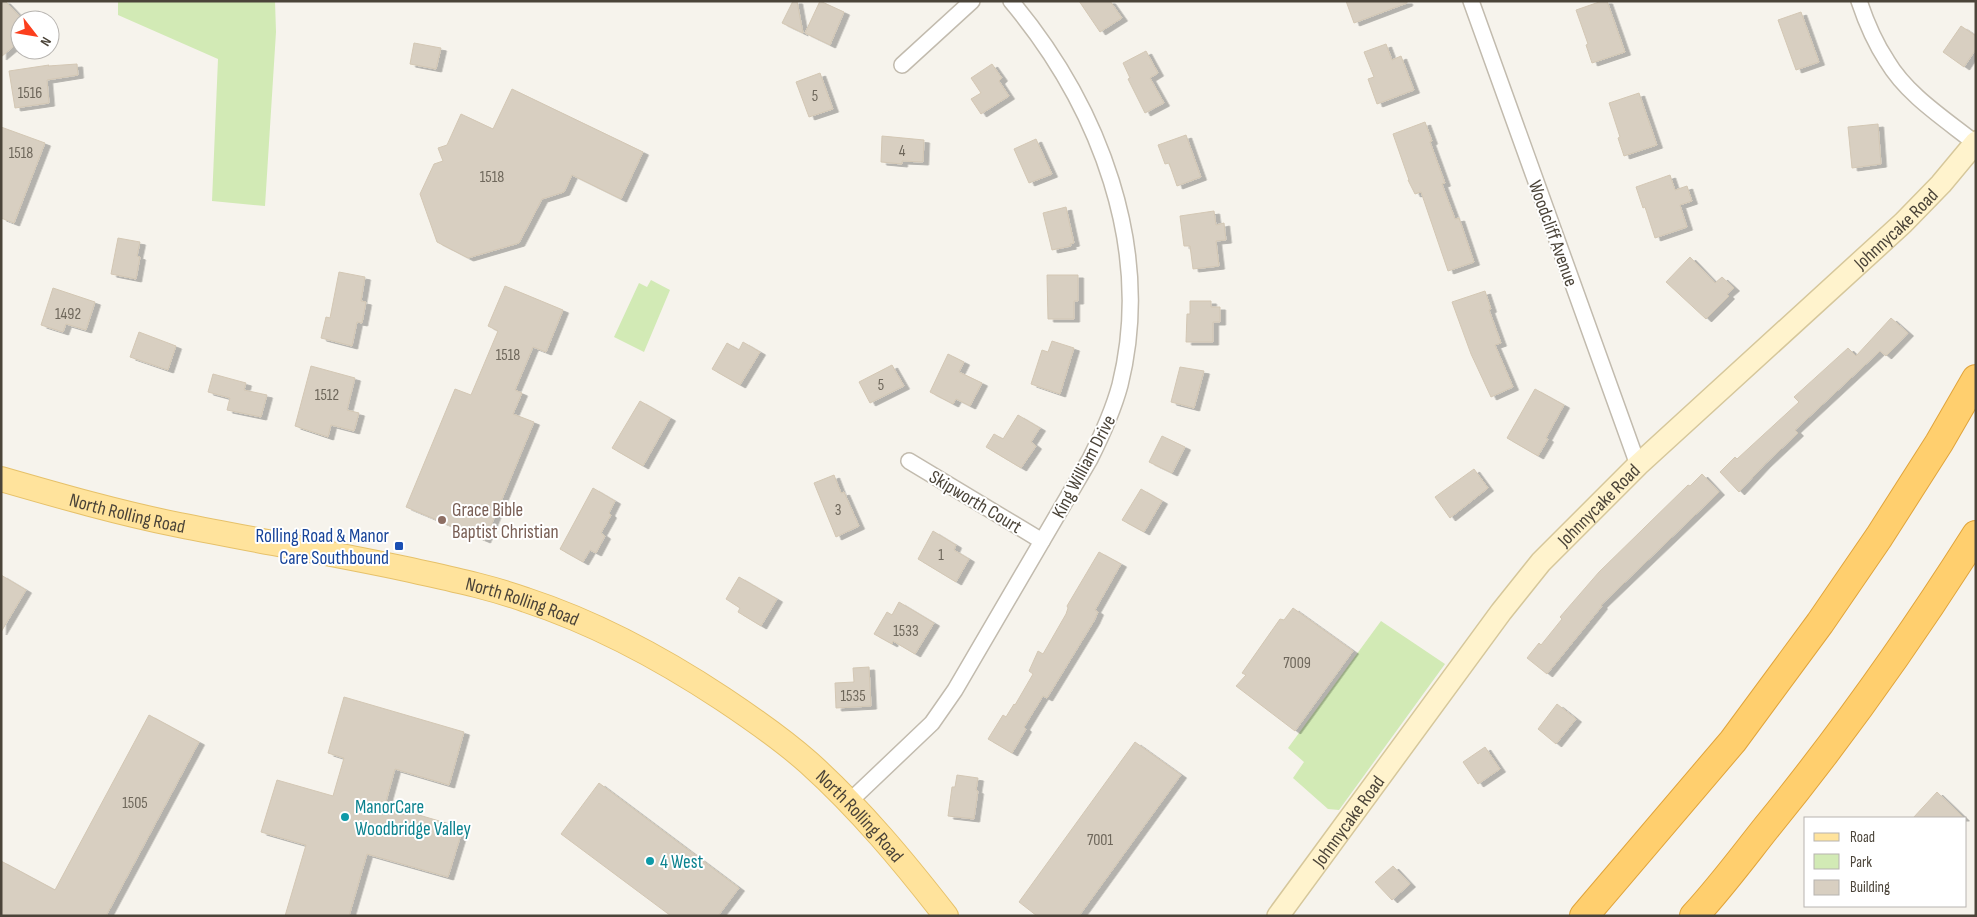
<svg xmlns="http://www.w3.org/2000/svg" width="1977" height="917" viewBox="0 0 1977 917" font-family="'Sofia Sans Condensed',sans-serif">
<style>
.green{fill:#d2eab5}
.building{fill:#d8cfc1;stroke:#d3c7b4;filter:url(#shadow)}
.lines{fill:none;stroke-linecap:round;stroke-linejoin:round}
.street-casing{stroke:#c2bbae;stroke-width:18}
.secondary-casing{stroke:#d6c79b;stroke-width:24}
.primary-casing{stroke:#e6c16a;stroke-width:26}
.highway-casing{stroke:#e0a43c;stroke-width:30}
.street{stroke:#fff;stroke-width:15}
.secondary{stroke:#fff3cd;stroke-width:21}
.primary{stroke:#ffe39c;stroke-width:24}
.highway{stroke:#ffcf6e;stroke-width:28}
.education-dot{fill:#8d6e63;stroke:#fff;stroke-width:2}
.transit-dot{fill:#1a4fb4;stroke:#fff;stroke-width:2}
.culture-dot{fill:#0f9aa8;stroke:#fff;stroke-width:2}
.labels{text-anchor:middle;stroke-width:4;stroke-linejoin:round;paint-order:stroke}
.number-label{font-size:16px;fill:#6e675b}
.street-label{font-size:19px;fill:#4b4439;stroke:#fff}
.education-label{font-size:19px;fill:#785e54;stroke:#fff;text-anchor:start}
.transit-label{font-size:19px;fill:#164399;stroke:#fff;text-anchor:end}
.culture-label{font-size:19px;fill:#0d838f;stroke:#fff;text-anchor:start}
</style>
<defs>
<filter id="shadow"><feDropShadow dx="5.5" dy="3" stdDeviation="0" flood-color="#0004"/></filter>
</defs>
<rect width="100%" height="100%" fill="#f6f3ec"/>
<!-- green -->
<g class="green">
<path d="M118 1H275L276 32 265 206 212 201 218 59 118 15Z"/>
<path d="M651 280 670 290 644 352 614 337 639 283 647 287Z"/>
<path d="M1381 621 1445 664 1339 810 1328 809 1293 778 1304 762 1288 748Z"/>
</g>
<!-- building -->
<g class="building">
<path d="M1 1H5L20 17V41L1 57Z"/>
<path d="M793 1H797L803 33 782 23Z"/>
<path d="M820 1 844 12 830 45 805 33Z"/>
<path d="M1079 1H1110L1122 18 1100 32Z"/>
<path d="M1346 1H1407V3L1354 23Z"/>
<path d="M1602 1H1607L1625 52 1592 63 1586 45 1588 44 1576 10Z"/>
<path d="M1801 12 1819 62 1796 70 1778 20Z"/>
<path d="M1961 26 1976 36V49L1964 67 1943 52Z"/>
<path d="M414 43 441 48 436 69 410 64Z"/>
<path d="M1386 44 1392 60 1401 56 1414 90 1377 104 1368 79 1374 77 1364 52Z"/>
<path d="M1146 51 1158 73 1150 78 1164 103 1145 113 1128 79 1130 78 1123 63Z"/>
<path d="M77 64 78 75 47 80 49 103 15 108 9 71 49 65 48 66Z"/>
<path d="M992 64 1002 78 999 81 1009 96 981 114 971 99 981 93 971 78Z"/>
<path d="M820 73 833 109 809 117 796 82Z"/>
<path d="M512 89 643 152 621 199 572 175 564 192 542 199 519 243 468 258 437 242 420 194 434 164 443 161 438 148 447 145 461 114 493 129Z"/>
<path d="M1639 93 1657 145 1624 156 1618 138 1620 137 1609 103Z"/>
<path d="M1425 122 1432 141 1430 142 1445 183 1442 184 1455 219 1459 218 1474 262 1448 271 1421 192 1415 194 1408 180H1409L1393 134Z"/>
<path d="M1878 124 1881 164 1852 168 1848 127Z"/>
<path d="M1 127 45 143 14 223 1 218Z"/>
<path d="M1186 135 1201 177 1177 186 1169 163 1165 164 1158 145Z"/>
<path d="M882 136 924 140 923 162 902 161V164L881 162Z"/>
<path d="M1036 139 1052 174 1029 183 1014 149Z"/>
<path d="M1670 175 1675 190 1687 186 1692 201 1680 205 1687 227 1655 238 1645 207 1643 208 1636 187Z"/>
<path d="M1066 207 1074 243 1070 244 1071 246 1052 250 1043 213Z"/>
<path d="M1214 211 1216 225 1224 223 1226 240 1216 241 1219 266 1193 269 1190 246H1184L1180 216Z"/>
<path d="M118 238 140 242 137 256 140 257 136 279 111 274Z"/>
<path d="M1690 257 1715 283 1722 277 1734 288 1727 294 1729 296 1706 319 1666 282Z"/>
<path d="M339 272 365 277 361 301 366 302 362 323 357 322 352 346 321 338 326 317 330 318Z"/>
<path d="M1047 275H1078V301H1074V319H1048Z"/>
<path d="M505 286 563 310 546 352 533 347 515 390 522 393 513 414 534 422 485 540 406 507 455 389 471 395 498 331 488 326Z"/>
<path d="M53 288 95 302 86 330 66 324 63 332 41 325Z"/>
<path d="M1485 291 1491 309 1489 310 1501 343 1495 345 1513 387 1491 397 1471 354 1452 302Z"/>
<path d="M1190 301H1211V307H1220V322H1213V342H1186L1187 314H1190Z"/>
<path d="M1891 318 1908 333 1886 356 1880 351 1795 430 1798 433 1765 464 1739 492 1720 472 1735 457 1737 459 1799 402 1794 397 1848 348 1856 356Z"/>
<path d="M139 332 176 346 168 370 130 357Z"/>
<path d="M1052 341 1074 348 1060 394 1031 384 1042 350 1048 352Z"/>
<path d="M743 342 760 352 740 385 712 369 727 343 739 350Z"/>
<path d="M948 354 964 362 959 372 982 383 970 406 956 399 953 404 930 392Z"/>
<path d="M892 365 904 386 870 403 859 382Z"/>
<path d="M311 366 355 378 347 410 359 413 354 431 331 425 328 437 295 426Z"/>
<path d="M1180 367 1204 371 1194 408 1171 402Z"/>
<path d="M213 374 246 383 244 390 267 395 261 417 227 410 230 398 208 392Z"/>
<path d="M1535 389 1564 405 1546 438 1548 439 1538 456 1507 438Z"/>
<path d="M640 401 670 418 643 466 612 448Z"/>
<path d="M1018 415 1040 428 1031 442 1036 446 1021 468 986 447 994 434 1003 439Z"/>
<path d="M1162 436 1185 447 1172 473 1149 462Z"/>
<path d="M1474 469 1488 488 1450 518 1435 497Z"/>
<path d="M1702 474 1719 492 1601 605 1602 606 1547 674 1527 658 1539 643 1541 645 1562 619 1560 617 1599 572 1688 485 1690 486Z"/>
<path d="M834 475 841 493 844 492 859 526 836 537 814 483Z"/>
<path d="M593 488 615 501 609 513 611 515 601 533 605 536 596 553 590 550 583 562 560 549Z"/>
<path d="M1141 489 1162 501 1144 532 1122 520Z"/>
<path d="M933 531 956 545 954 550 969 559 956 582 918 559Z"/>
<path d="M1099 552 1121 564 1095 610 1098 612 1094 621 1047 698 1043 696 1024 727 1026 729 1012 753 988 739 1003 715 1006 717 1014 704 1015 705 1033 674 1029 671 1038 651 1043 654 1066 614 1068 608 1067 606Z"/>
<path d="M1 575 26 590 1 632Z"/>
<path d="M739 577 777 599 761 626 738 612 740 608 726 599Z"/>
<path d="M899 602 934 623 915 654 893 641 892 644 874 634 887 612 892 615Z"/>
<path d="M1293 608 1353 651 1295 731 1236 686 1246 675 1242 673 1280 619 1284 620Z"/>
<path d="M869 667 871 706 836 708 835 683 854 682 853 668Z"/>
<path d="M344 697 464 732 449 785 395 769 385 805 463 828 448 877 367 854 349 916H285L306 845 261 832 277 780 333 796 344 758 328 753Z"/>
<path d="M1557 704 1576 719 1556 744 1538 729Z"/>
<path d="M149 715 199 742 106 916H1V861L55 890Z"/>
<path d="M1135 742 1181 775 1079 916H1037L1019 902Z"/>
<path d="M1485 747 1500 769 1478 784 1463 762Z"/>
<path d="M957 775 978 778 976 790 978 791 974 819 948 816 952 787H955Z"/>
<path d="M599 783 739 888 718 916H671L561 834Z"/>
<path d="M1937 792 1964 818H1913Z"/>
<path d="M1393 866 1410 884 1392 900 1375 882Z"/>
</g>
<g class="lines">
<defs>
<g id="street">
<path d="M1471 1 1638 465"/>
<path d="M1859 1C1866 22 1875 43 1887 61 1907 95 1945 119 1975 143"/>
<path d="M902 65 972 1"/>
<path d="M909 461 1042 541"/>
<path d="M849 802 932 723 955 690 1090 459C1102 435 1113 411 1120 385 1154 248 1099 106 1011 1"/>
</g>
<g id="secondary">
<path id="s1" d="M1278 916 1501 612 1541 562 1638 465 1903 223 1941 184 1976 142"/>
</g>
<g id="primary">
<path id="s2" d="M1 479C60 496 119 513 179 525 254 540 330 553 406 569 446 578 487 586 526 600 596 623 661 658 723 699 753 719 782 739 809 763 860 809 904 862 946 916"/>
</g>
<g id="highway">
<path d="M1584 916 1733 741 1820 623 1879 537 1939 443 1976 379"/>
<path d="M1694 916C1720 888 1743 857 1766 828 1842 735 1912 636 1976 535"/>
</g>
</defs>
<!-- street casing -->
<use href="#street" class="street-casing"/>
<!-- secondary casing -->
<use href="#secondary" class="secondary-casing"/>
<!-- primary casing -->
<use href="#primary" class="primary-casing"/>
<!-- highway casing -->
<use href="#highway" class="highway-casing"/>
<!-- street -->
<use href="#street" class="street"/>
<!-- secondary -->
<use href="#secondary" class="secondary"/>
<!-- primary -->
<use href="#primary" class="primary"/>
<!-- highway -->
<use href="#highway" class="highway"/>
</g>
<!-- markers -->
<circle class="education-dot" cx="442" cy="520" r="5"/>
<rect class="transit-dot" x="394" y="541" width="10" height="10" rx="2.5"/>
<g class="culture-dot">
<circle cx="345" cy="817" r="5"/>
<circle cx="650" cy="861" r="5"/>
</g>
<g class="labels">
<!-- number labels -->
<g class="number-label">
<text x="30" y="98">1516</text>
<text x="815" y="101">5</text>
<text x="902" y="156">4</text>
<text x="21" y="158">1518</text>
<text x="492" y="182">1518</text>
<text x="68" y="319">1492</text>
<text x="508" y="360">1518</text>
<text x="881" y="390">5</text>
<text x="327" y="400">1512</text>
<text x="838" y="515">3</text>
<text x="941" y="560">1</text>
<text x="906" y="636">1533</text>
<text x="1297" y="668">7009</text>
<text x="853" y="701">1535</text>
<text x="135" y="808">1505</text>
<text x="1100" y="845">7001</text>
</g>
<!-- street labels -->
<g class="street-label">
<text dy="7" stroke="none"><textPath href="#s1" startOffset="928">Johnnycake Road</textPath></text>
<text transform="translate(1554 233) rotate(70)" y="7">Woodcliff Avenue</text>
<text transform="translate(1083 466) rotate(-62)" y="7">King William Drive</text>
<text transform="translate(976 501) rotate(31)" y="7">Skipworth Court</text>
<text dy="7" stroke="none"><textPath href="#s1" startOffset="522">Johnnycake Road</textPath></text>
<text dy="7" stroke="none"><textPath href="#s2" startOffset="131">North Rolling Road</textPath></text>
<text dy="7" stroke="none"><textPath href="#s2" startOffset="536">North Rolling Road</textPath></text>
<text dy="7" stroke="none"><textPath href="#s2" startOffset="941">North Rolling Road</textPath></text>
<text dy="7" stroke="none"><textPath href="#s1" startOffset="118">Johnnycake Road</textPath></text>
</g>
<!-- education labels -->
<g class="education-label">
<text x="452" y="516">Grace Bible<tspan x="452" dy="22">Baptist Christian</tspan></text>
</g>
<!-- transit labels -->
<g class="transit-label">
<text x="389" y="542">Rolling Road &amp; Manor<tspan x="389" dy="22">Care Southbound</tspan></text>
</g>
<!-- culture labels -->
<g class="culture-label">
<text x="355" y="813">ManorCare<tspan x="355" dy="22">Woodbridge Valley</tspan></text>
<text x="660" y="868">4 West</text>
</g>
</g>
<!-- border -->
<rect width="1977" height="917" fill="none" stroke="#4b4439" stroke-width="5"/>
<!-- legend -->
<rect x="1804" y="817" width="162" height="90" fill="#ffffff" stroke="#b7b4b0"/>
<rect x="1814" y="833" width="25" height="8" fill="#ffe39c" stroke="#b7b4b0"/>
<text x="1850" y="842" font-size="15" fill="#4b4439">Road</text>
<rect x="1814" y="854" width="25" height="15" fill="#d2eab5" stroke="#b7b4b0"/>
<text x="1850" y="867" font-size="15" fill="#4b4439">Park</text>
<rect x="1814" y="880" width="25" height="15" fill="#d8cfc1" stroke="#b7b4b0"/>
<text x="1850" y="892" font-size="15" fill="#4b4439">Building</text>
<!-- north arrow -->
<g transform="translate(35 35) rotate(121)"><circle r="24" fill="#ffffff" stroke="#b7b4b0"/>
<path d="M0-4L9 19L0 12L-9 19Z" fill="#fc3f1d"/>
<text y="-8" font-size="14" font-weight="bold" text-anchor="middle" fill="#4b4439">N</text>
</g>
</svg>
